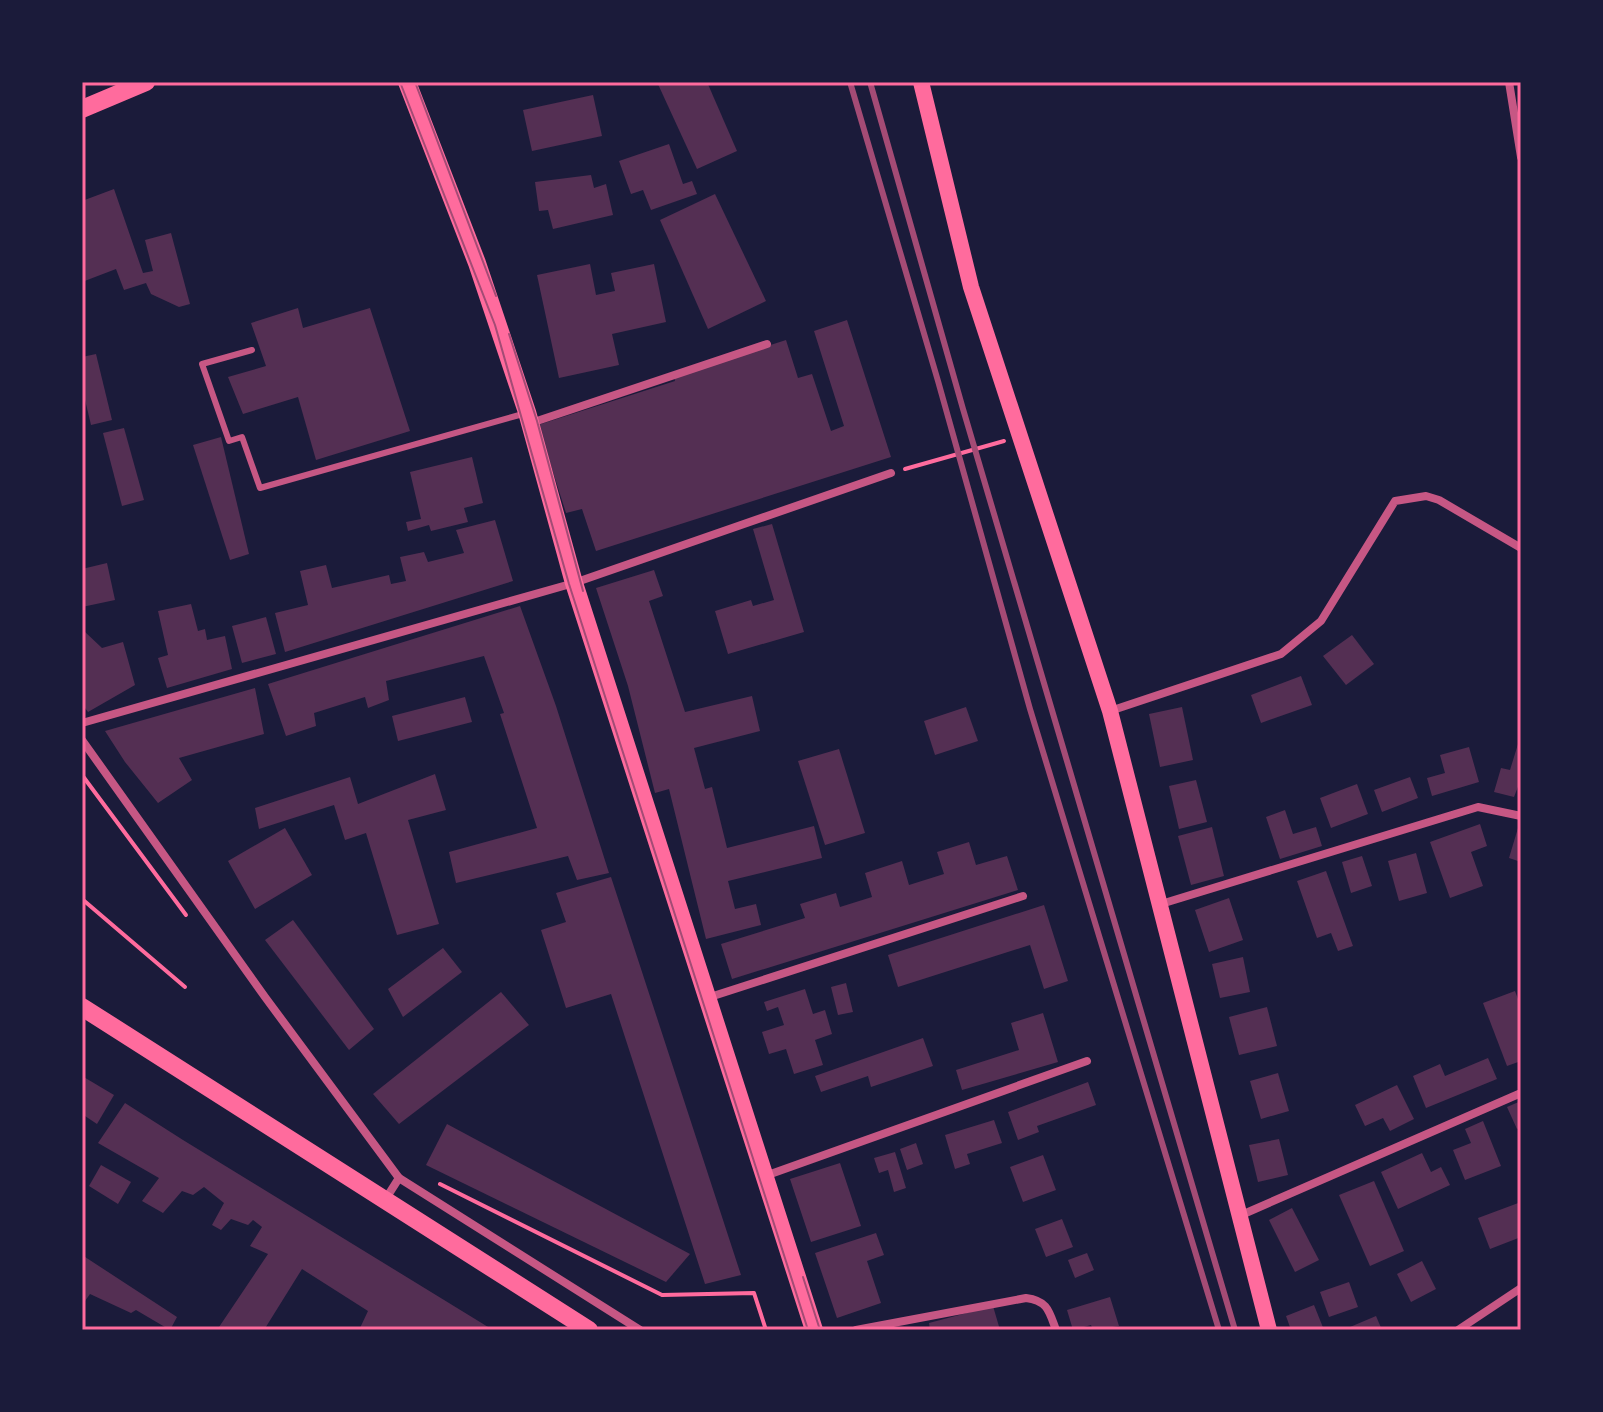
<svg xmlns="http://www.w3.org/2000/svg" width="1603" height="1412" viewBox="0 0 1603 1412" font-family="Rubik,sans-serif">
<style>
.building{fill:#542f53}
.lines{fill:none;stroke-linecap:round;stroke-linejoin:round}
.path{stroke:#ff6b9d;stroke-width:4}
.service{stroke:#c65784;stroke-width:6}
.minor{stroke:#c65784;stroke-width:8}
.secondary{stroke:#ff6b9d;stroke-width:16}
.primary{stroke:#ff6b9d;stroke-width:18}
.tram{stroke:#a44b75;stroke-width:2}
.rail{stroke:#a44b75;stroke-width:6}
.neatline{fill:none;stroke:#ff6b9d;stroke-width:3}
</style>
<rect width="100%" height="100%" fill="#1b1b3a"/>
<!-- building -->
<g class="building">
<path d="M657 82H707L737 151 697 169Z"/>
<path d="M593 95 602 136 532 151 523 110Z"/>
<path d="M669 144 683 184 692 181 697 194 651 210 643 190 631 194 619 161Z"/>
<path d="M591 175 594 188 606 184 613 215 553 229 548 210 539 211 535 182Z"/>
<path d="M114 189 143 273 153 271 145 240 171 233 190 304 179 307 151 294 146 283 124 290 116 269 82 282V201Z"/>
<path d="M715 194 766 301 708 329 660 220Z"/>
<path d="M590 264 596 295 615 291 611 273 654 264 666 322 612 334 619 365 559 378 537 275Z"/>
<path d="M298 308 303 328 370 308 410 431 316 460 298 397 243 414 228 377 266 366 251 323Z"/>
<path d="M847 320 891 457 596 551 582 509 566 513 538 425 675 381 674 376 786 340 798 378 812 374 831 431 844 426 814 331Z"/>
<path d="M96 354 112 420 91 425 82 387V357Z"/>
<path d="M124 428 144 500 122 506 103 433Z"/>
<path d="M221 437 249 554 230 560 193 445Z"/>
<path d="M472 457 483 503 464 508 468 522 431 531 429 525 408 531 406 522 421 519 410 472Z"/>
<path d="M495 520 513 581 285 652 275 613 308 605 300 571 326 565 332 588 389 575 391 584 406 581 400 557 424 552 428 562 464 553 456 530Z"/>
<path d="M772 524 804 632 728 654 715 611 751 600 753 606 774 600 753 529Z"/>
<path d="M107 563 115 600 82 607V569Z"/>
<path d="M654 570 663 596 649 601 685 712 752 696 760 731 694 748 705 789 712 787 727 848 814 826 822 858 728 881 735 909 756 904 761 925 706 939 669 789 655 793 628 686 596 588Z"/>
<path d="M191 604 198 631 205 629 207 640 225 636 232 669 167 688 158 658 168 655 158 611Z"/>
<path d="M520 606 556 706 609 873 577 880 568 856 456 883 449 852 537 828 500 714 504 713 484 656 386 681 389 700 368 708 365 697 314 713 316 726 286 736 268 684Z"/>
<path d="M266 617 276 654 242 663 232 626Z"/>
<path d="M84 631 102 648 123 642 135 685 88 712 82 704V632Z"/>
<path d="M1352 635 1374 664 1346 685 1323 656Z"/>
<path d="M1301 676 1312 705 1261 723 1251 695Z"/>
<path d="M255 688 264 734 179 758 192 780 158 803 125 762 105 731Z"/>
<path d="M465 697 472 722 398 741 392 716Z"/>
<path d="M966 707 978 741 935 755 924 721Z"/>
<path d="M1182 707 1193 760 1160 767 1149 714Z"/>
<path d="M1518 744 1521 745V779L1514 797 1494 792 1501 768 1510 770Z"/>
<path d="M1469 747 1479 782 1432 796 1427 778 1445 773 1440 755Z"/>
<path d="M839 749 865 833 825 845 798 761Z"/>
<path d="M435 774 446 810 408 820 439 924 397 935 366 833 345 840 334 805 259 829 255 808 350 777 358 804Z"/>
<path d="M1410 777 1418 798 1382 812 1374 790Z"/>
<path d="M1196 780 1207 822 1179 829 1169 786Z"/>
<path d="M1357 784 1368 814 1331 828 1320 798Z"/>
<path d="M1285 810 1293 834 1316 827 1322 846 1280 859 1266 817Z"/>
<path d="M1480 824 1487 846 1471 852 1483 886 1450 898 1430 842Z"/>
<path d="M1212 827 1224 876 1191 885 1178 836Z"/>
<path d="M285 828 312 875 255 909 228 861Z"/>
<path d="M1518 828H1521V862L1509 858Z"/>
<path d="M969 842 976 865 1007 856 1018 890 732 979 721 944 805 918 800 904 836 893 840 907 872 897 865 873 902 861 909 885 944 874 937 852Z"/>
<path d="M1416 853 1427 893 1399 901 1388 861Z"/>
<path d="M1362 856 1372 886 1351 893 1342 862Z"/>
<path d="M1326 871 1353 946 1338 951 1331 933 1317 938 1297 881Z"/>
<path d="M611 877 741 1275 705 1284 611 994 566 1008 541 930 566 922 556 893Z"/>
<path d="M1229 898 1243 940 1209 952 1195 910Z"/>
<path d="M1044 905 1068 981 1044 989 1030 945 898 987 888 955Z"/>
<path d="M293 920 374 1029 349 1050 265 940Z"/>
<path d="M443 948 462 972 403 1017 388 989Z"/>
<path d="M1243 957 1250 992 1220 998 1212 964Z"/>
<path d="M846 983 853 1012 838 1015 831 987Z"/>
<path d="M805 989 813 1014 825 1010 832 1034 815 1040 823 1065 794 1074 786 1049 769 1054 762 1032 784 1025 778 1007 767 1011 764 1002Z"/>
<path d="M1515 991 1521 1007V1061L1507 1066 1483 1003Z"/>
<path d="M501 992 529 1025 399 1124 373 1094Z"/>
<path d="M1267 1007 1277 1046 1239 1055 1229 1017Z"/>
<path d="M1043 1013 1058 1062 962 1090 956 1070 1019 1050 1011 1023Z"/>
<path d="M923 1038 933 1066 871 1087 868 1076 821 1092 815 1076Z"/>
<path d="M1488 1058 1497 1079 1426 1108 1413 1076 1440 1064 1445 1076Z"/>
<path d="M1278 1073 1289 1111 1261 1119 1250 1081Z"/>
<path d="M82 1076 114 1095 97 1124 82 1114Z"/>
<path d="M1088 1082 1096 1105 1037 1126 1039 1132 1018 1140 1008 1112Z"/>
<path d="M1397 1085 1414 1119 1390 1131 1383 1118 1365 1126 1355 1105Z"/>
<path d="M1521 1101V1127L1517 1129 1507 1107Z"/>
<path d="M125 1103 183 1140 493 1330H363L360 1328 368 1311 302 1269 264 1330H217L268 1254 250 1246 262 1227 253 1220 248 1225 231 1219 221 1230 212 1225 224 1203 204 1187 193 1195 182 1191 163 1213 142 1201 159 1178 98 1143Z"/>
<path d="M994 1120 1002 1143 967 1154 970 1164 955 1169 945 1135Z"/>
<path d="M1483 1121 1501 1166 1465 1180 1453 1150 1471 1143 1465 1129Z"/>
<path d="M447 1124 690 1254 666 1282 426 1165Z"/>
<path d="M1279 1139 1288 1175 1258 1182 1249 1145Z"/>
<path d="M916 1143 923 1164 907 1170 900 1149Z"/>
<path d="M895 1152 906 1188 894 1192 888 1170 879 1173 874 1158Z"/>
<path d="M1422 1153 1431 1172 1441 1167 1450 1185 1398 1209 1381 1172Z"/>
<path d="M1043 1155 1056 1190 1023 1202 1010 1167Z"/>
<path d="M840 1163 861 1226 811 1242 790 1179Z"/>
<path d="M101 1165 131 1182 118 1204 89 1186Z"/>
<path d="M1374 1181 1404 1251 1370 1266 1339 1195Z"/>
<path d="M1521 1202V1237L1490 1249 1478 1218Z"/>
<path d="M1292 1208 1319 1260 1295 1272 1269 1220Z"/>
<path d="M1062 1219 1073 1247 1046 1257 1035 1229Z"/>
<path d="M876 1233 884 1255 867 1261 881 1303 837 1318 815 1253Z"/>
<path d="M1087 1253 1094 1270 1075 1278 1068 1260Z"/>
<path d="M82 1255 177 1317 170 1330 136 1310 131 1313 90 1294 85 1301 82 1299Z"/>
<path d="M1422 1261 1436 1289 1411 1302 1397 1274Z"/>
<path d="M1349 1282 1358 1307 1329 1317 1320 1292Z"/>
<path d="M1110 1297 1119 1326 1093 1330 1091 1325 1073 1330 1067 1310Z"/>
<path d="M1314 1305 1324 1330H1291L1286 1316Z"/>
<path d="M993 1306 1000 1330H930L929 1323Z"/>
<path d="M1376 1316 1382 1330H1343Z"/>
</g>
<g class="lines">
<!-- path -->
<g class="path">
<path d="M905 469 1004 441"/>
<path d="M82 775 186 915"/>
<path d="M82 899 185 987"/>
<path d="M440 1184 662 1295 754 1293 766 1330"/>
</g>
<!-- service -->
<path class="service" d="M252 350 202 364 229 441 242 437 260 488 523 414"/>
<!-- minor -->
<g class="minor">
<path d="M1509 82 1521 157"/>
<path d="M531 423 767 344"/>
<path d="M1110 711 1281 654 1321 621 1395 501 1426 496 1439 500 1521 548"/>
<path d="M82 723 574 583 891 473"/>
<path d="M82 740 265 997 399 1178 385 1200"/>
<path d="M1161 904 1478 807 1521 816"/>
<path d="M707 998 1023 896"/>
<path d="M765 1176 1087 1061"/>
<path d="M399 1178 640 1330"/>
<path d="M1239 1216 1521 1093"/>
<path d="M856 1330 1026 1298C1048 1301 1049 1311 1056 1330"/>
<path d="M1458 1330 1521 1288"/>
</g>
<!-- secondary -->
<path class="secondary" d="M921 82 971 287 1110 711 1269 1330"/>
<!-- primary -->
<g class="primary">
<path d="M407 82 477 263 527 412 574 583 814 1330"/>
<path d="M82 109 146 82"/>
<path d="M82 1007 589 1330"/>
</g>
<!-- tram -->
<g class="tram">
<path d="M400 82 495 325 569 584 808 1330"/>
<path d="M415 82 496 296"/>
<path d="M509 334 537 421 583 591"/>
<path d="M803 1277 820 1330"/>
</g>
<!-- rail -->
<g class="rail">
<path d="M850 82 938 381 1030 709 1219 1330"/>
<path d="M870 82 963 409 1235 1330"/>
</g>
</g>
<!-- border -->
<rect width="1603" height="1412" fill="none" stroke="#1b1b3a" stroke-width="168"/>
<rect x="84" y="84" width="1435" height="1244" class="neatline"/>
</svg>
